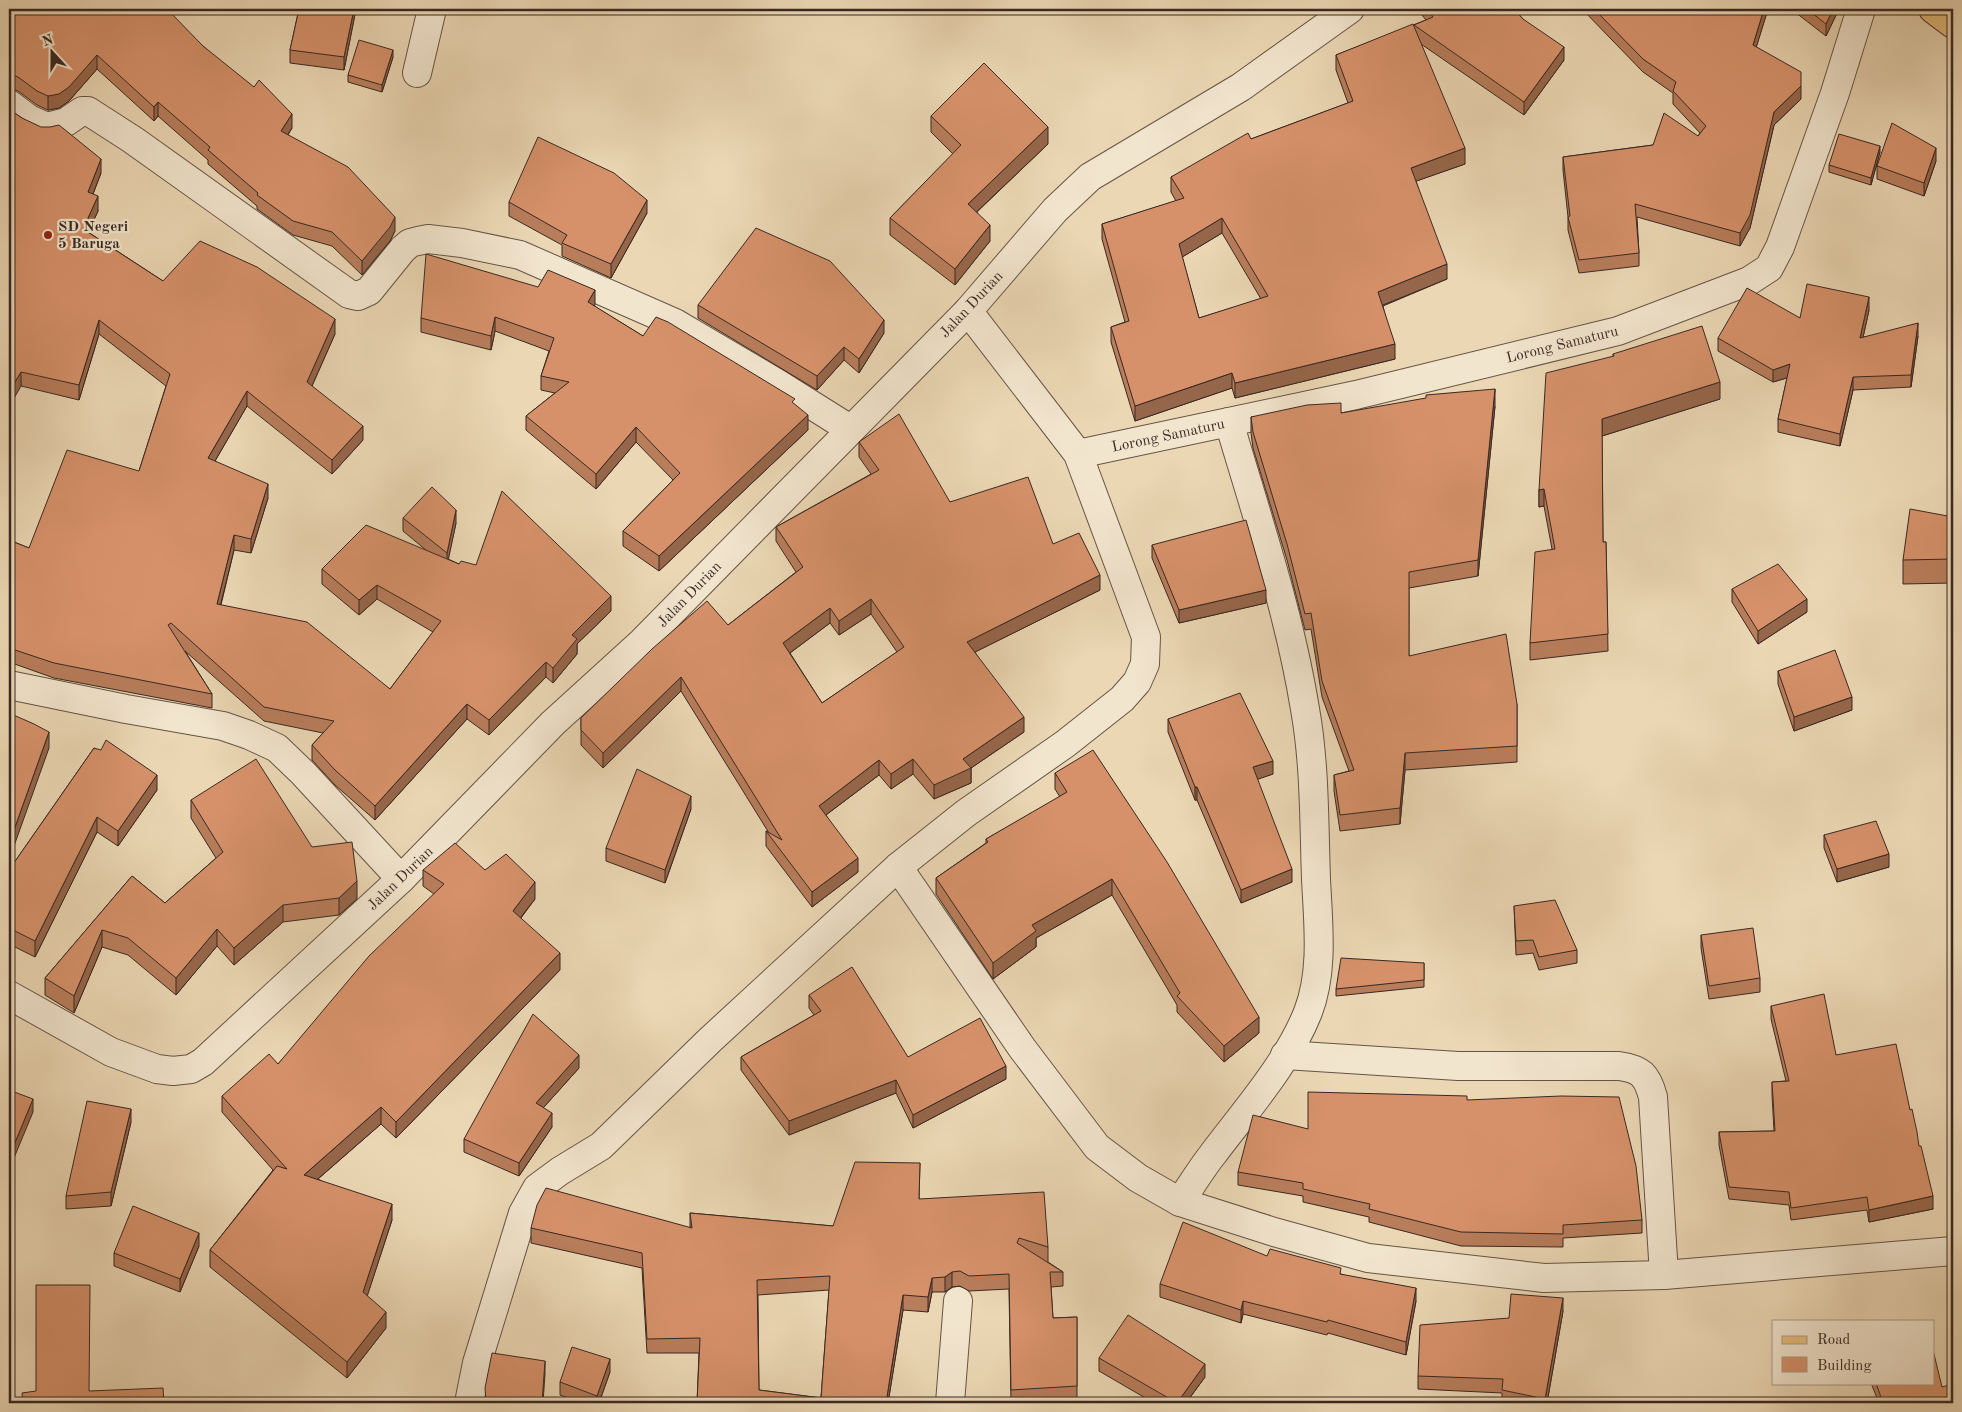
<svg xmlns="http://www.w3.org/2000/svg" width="1962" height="1412" viewBox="0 0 1962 1412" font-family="'Old Standard TT',serif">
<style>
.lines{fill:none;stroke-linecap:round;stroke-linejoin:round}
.minor-casing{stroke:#665446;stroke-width:30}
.major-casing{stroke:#392822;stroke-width:30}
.minor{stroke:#f2e5ce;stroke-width:28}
.major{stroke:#e6bc7a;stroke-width:28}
.wall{fill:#b87d5b;stroke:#392822;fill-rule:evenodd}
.shaded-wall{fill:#96664a;stroke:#392822}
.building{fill:#d6916a;stroke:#392822;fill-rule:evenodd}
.poi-dot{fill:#8f2418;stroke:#f2e5ce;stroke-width:2}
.labels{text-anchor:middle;stroke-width:4.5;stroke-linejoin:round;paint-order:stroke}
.poi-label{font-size:15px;font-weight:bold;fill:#392822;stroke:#f2e5ce;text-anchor:start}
.street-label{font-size:15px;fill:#392822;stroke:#f2e5ce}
</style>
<rect width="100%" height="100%" fill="#ebd7b4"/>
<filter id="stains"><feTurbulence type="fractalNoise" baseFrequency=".004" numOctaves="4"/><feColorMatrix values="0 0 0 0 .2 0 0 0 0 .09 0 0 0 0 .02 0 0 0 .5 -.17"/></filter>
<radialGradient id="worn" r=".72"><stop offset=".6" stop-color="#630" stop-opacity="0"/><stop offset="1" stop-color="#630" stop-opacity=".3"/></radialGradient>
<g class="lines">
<defs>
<g id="minor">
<path d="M417 73 432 9"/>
<path d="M9 104 29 119 47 127 66 122 82 111H88L133 140 349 294 358 296 369 291 403 249 410 243 418 241 428 239 462 243 520 255 675 323 780 385 850 429"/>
<path d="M1078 454 1356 395 1618 331 1749 281 1769 268 1780 247 1835 93 1861 9"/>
<path d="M9 685 126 709 223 726 249 735 277 748 303 773 401 879"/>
<path d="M898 867 1022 1048 1097 1147 1138 1178 1180 1202 1274 1232 1368 1258 1544 1278 1664 1275 1953 1251"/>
<path d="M9 995 111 1052 157 1069 173 1071 191 1069 203 1062 401 879 553 723 642 642 968 311 1055 210 1090 177 1241 87 1350 9"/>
<path d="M1285 1055 1458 1066H1619C1641 1069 1647 1075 1653 1097L1664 1275"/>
<path d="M1180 1202C1191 1186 1201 1169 1213 1154 1246 1110 1288 1063 1308 1012 1324 971 1318 922 1316 879 1314 823 1315 765 1305 709 1289 611 1257 517 1229 422"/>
<path d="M469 1403 477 1363 523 1213 537 1188 560 1171 601 1146 710 1040 898 867 966 813 1065 744 1122 699 1137 682 1145 664 1146 637 1078 454 968 311"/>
<path d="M950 1403 958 1301"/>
</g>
<path id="major" d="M1933 9 1953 24"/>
</defs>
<!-- minor casing -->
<use href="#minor" class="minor-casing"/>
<!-- major casing -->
<use href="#major" class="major-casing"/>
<!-- minor -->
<use href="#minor" class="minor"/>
<!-- major -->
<use href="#major" class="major"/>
</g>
<!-- wall -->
<g class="wall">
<path d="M9 9 203 46 292 128 288 135 395 231 390 241 362 275 332 246 293 235 257 209V206L208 164V160L158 116 154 121 97 69 69 101 59 108 48 110 37 105 18 91 10 88 9 89Z"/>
<path d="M299 9H356L344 70 290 63V50Z"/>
<path d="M1417 9H1514L1523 19 1564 60 1524 115 1421 44 1465 164 1416 181 1447 279 1383 306 1395 359 1235 398 1232 388 1135 421 1111 342V327L1125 322 1102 239V224L1176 201 1171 192V177L1251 139 1348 103 1336 70V55L1426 20ZM1222 233 1261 299 1199 318 1182 257Z"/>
<path d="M1582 9H1768L1756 47 1801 99 1774 125 1750 228 1740 246 1637 217 1639 253V266L1579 273 1568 230V217L1563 170V157L1653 145 1698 136 1700 133 1673 104V93L1643 72Z"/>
<path d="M1791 9H1839L1826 36Z"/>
<path d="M393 57 382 92 348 82V75Z"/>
<path d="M9 109 101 173 93 194 98 211 88 232 163 281 335 334 312 386 363 440 332 474 247 406 215 461 268 498 251 553 234 550 221 605 390 689 433 632 377 599 359 615 322 584V569L427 551 403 531V518L456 523 448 559 459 564 611 611 577 644V654L553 683 546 677 489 735 467 719 375 820 335 785 312 760V745L323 733 264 721 185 651 212 694V708L54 678 9 662V540L29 548 139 471 166 386 99 334 79 400 21 386Z"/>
<path d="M931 116 1048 144 977 212 990 241 955 285 890 235V218L953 154 931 132Z"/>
<path d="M1880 152 1871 185 1829 172V165Z"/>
<path d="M1936 161 1924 196 1877 179V166Z"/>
<path d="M509 202 647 213 611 278 562 256V245L509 216Z"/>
<path d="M595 305 594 306 643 336 795 405 808 430 659 571 623 546V531L673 480 636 442 596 489 526 430V416L555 393 541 390V376L549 351 495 331 491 350 421 332V318Z"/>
<path d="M698 305 884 333 859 373 844 360 817 390 698 318Z"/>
<path d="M1869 310 1863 337 1918 336 1911 387 1853 390 1840 446 1778 432V419L1787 378 1773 382 1718 351V338L1800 318Z"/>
<path d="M1613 354 1720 399 1602 436 1603 542H1606L1608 651 1530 660V643L1552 549 1544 506 1539 507V490L1613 356Z"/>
<path d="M1495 406 1478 576 1409 588V656L1517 704V762L1405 770 1400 824 1340 831 1334 791V775L1349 771 1322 697 1311 629 1305 630 1287 560 1253 448 1251 433V417Z"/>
<path d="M859 442 950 502 1053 544 1100 590 975 652 1024 732 971 768V783L934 799 913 774 891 789 879 775 826 815 858 872 812 907 766 846V831L769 833 681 691 603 768 581 745V718L728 625 796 572 776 541V527L871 474 859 457ZM871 614 897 652 822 703 790 653 830 623 839 635Z"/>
<path d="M1953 517V583L1903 584V560Z"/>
<path d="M1152 545 1266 603 1179 623 1152 558Z"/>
<path d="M1732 589 1807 612 1758 644 1732 602Z"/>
<path d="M1778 671 1852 710 1794 731 1778 684Z"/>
<path d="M1168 719 1273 774 1257 779 1292 882 1241 903 1197 800H1195L1168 732Z"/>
<path d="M94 748 157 790 118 846 97 832 35 957 9 944V870Z"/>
<path d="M1055 773 1259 1033 1224 1062 1177 1012V1005L1112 895 1036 938V947L993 979 936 894V878L986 843V839L1060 797 1055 789Z"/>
<path d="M191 800 312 847 357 899 339 915 283 922 234 965 217 946 176 995 128 955 102 947 74 1013 45 995V978L132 876 165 903 216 858 191 818Z"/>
<path d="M691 809 665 883 606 861V848Z"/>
<path d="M1824 835 1889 867 1837 882 1824 848Z"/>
<path d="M423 870H485L535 899 521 918 560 970 396 1138 381 1124 318 1179 392 1220 367 1296 386 1328 347 1378 210 1267V1250L273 1170 222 1112V1096L278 1064 434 894 423 886Z"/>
<path d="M1514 906 1577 950V963L1539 970 1533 953 1516 955Z"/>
<path d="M1701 935 1760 978V992L1709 999 1701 948Z"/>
<path d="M1424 963V987L1336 996V989Z"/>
<path d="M809 995 908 1057 1006 1079 913 1128 896 1093 789 1135 741 1070V1057L814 1015 809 1008Z"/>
<path d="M1771 1006 1836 1055 1910 1110 1933 1209 1869 1222 1867 1210 1791 1220 1789 1205 1729 1199 1719 1145V1132L1774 1131 1772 1095V1082L1786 1081 1771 1019Z"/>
<path d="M579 1068 543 1108 552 1127 519 1176 464 1152V1139Z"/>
<path d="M1467 1100 1642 1220V1233L1563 1238V1247L1461 1246 1369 1222V1217L1303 1202V1196L1238 1185V1172L1308 1129Z"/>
<path d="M131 1122 111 1206 66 1209V1196Z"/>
<path d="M920 1163 919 1199 1048 1247V1262L1063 1272V1286L1051 1287 1053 1318 1077 1317V1401L1031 1403H1011L1009 1289 969 1291 960 1286 952 1287 945 1292H932L928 1312 903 1310 888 1403H697L699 1353H647L642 1268 531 1243V1228H690V1213L833 1226ZM829 1290 821 1398 759 1390 758 1295Z"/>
<path d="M199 1246 180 1292 114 1266V1253Z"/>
<path d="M1341 1274 1416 1301 1406 1355 1328 1333 1327 1335 1243 1314 1241 1323 1160 1297V1284Z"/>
<path d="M1563 1311 1547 1403H1502V1393L1418 1389V1376L1509 1318Z"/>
<path d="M1099 1358 1205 1377 1186 1403H1154L1099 1371Z"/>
<path d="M610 1372 599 1403H582L560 1395V1382Z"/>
<path d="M1871 1383H1933L1942 1387 1953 1403H1879Z"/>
</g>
<!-- shaded-wall -->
<g class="shaded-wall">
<path d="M354 9H356L344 70V57Z"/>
<path d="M1764 9H1768L1753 58V45Z"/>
<path d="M1833 9H1839L1826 36V24Z"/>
<path d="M1564 47V60L1524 115V102Z"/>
<path d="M393 50V57L382 92V85Z"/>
<path d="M97 55V69L69 101 59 108 48 110V96Z"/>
<path d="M1801 86V99L1774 125 1750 228 1740 246V233L1774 112Z"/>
<path d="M158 102V116L154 121V107Z"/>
<path d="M292 114V128L281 145V131Z"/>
<path d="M1048 127V144L968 220V204Z"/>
<path d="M1880 146V152L1871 185V178Z"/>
<path d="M1465 148V164L1411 183V168Z"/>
<path d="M1936 148V161L1924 196V183Z"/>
<path d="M101 159V173L88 207V192Z"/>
<path d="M98 196V211L83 244V229Z"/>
<path d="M647 200V213L611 278V264Z"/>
<path d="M395 217V231L390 241 362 275V261Z"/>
<path d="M1222 218V233L1179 259V244Z"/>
<path d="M990 225V241L955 285V269Z"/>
<path d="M1447 264V279L1378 307V292Z"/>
<path d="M595 290V305L588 317V302Z"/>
<path d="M1869 297V310L1860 351V338Z"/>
<path d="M495 317V331L491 350V336Z"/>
<path d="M335 319V334L307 397V382Z"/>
<path d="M99 320V334L79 400V385Z"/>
<path d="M884 320V333L859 373V359Z"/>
<path d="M1918 323V336L1911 387V375Z"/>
<path d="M1395 344V359L1235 398V383Z"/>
<path d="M844 347V360L817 390V376Z"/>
<path d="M1790 364V377L1773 382V370Z"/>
<path d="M21 372V386L9 407V392Z"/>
<path d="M1232 373V388L1135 421V406Z"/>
<path d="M1853 377V390L1840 446V434Z"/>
<path d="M1720 382V399L1602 436V419Z"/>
<path d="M1495 389V406L1478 576V560Z"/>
<path d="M247 391V406L208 473V458Z"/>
<path d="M808 415V430L659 571V556Z"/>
<path d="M363 426V440L332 474V460Z"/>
<path d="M636 427V442L596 489V474Z"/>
<path d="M268 484V498L251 553V539Z"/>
<path d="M1544 489V506L1539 507V490Z"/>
<path d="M456 510V523L447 566V553Z"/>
<path d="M234 535V550L217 619V604Z"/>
<path d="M1100 575V590L967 656V642Z"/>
<path d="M377 585V599L359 615V600Z"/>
<path d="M1266 590V603L1179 623V610Z"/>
<path d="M611 596V611L577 644V654L553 683V668L572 635Z"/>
<path d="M871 599V614L839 635V621Z"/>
<path d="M1807 599V612L1758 644V631Z"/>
<path d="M830 608V623L783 658V643Z"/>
<path d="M546 662V677L489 735V720Z"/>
<path d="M681 677V691L603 768V753Z"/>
<path d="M1852 697V710L1794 731V717Z"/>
<path d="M467 704V719L375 820V806Z"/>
<path d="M1024 717V732L971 768V783L934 799V785L963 759Z"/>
<path d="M49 732V748L9 860V844Z"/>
<path d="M1405 753V770L1400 824V808Z"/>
<path d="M913 759V774L891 789V774Z"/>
<path d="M879 760V775L819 820V806Z"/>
<path d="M1273 761V774L1253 781V767Z"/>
<path d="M157 775V790L118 846V831Z"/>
<rect x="1195" y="787" width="2" height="13"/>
<path d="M691 796V809L665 883V870Z"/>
<path d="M97 817V832L35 957V941Z"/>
<path d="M1889 854V867L1837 882V869Z"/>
<path d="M858 858V872L812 907V892Z"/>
<path d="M1292 869V882L1241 903V890Z"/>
<path d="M1112 879V895L1036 938V947L993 979V963L1032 925Z"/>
<path d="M357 881V899L339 915V898Z"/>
<path d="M535 882V899L513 927V911Z"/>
<path d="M283 905V922L234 965V948Z"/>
<path d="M217 929V946L176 995V978Z"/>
<path d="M102 930V947L74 1013V996Z"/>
<path d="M560 953V970L396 1138V1122Z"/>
<path d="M1259 1017V1033L1224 1062V1046Z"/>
<path d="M579 1055V1068L536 1116V1103Z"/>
<path d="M1006 1066V1079L913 1128V1115Z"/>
<path d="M896 1080V1093L789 1135V1121Z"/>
<path d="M33 1099V1112L9 1170V1157Z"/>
<path d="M381 1107V1124L304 1191V1175Z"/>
<path d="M131 1109V1122L111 1206V1192Z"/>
<path d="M552 1113V1127L519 1176V1163Z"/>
<path d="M1933 1196V1209L1869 1222V1210Z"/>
<path d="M392 1204V1220L363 1309V1292Z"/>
<path d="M199 1233V1246L180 1292V1279Z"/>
<path d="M952 1272V1287L945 1292V1277Z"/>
<path d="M932 1278V1292L928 1312V1297Z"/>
<path d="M1416 1288V1301L1406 1355V1342Z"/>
<path d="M903 1295V1310L888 1403H886Z"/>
<path d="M1563 1298V1311L1547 1403H1545V1399Z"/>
<path d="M1243 1301V1314L1241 1323V1310Z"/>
<path d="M386 1312V1328L347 1378V1362Z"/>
<path d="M610 1359V1372L599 1403H597V1396Z"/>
<path d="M545 1361V1374L543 1403H542Z"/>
<path d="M1205 1364V1377L1186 1403H1177Z"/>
</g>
<!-- building -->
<g class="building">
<path d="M9 9H167L203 46 254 87 259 80 292 114 281 131 348 167 395 217 390 227 362 261 332 232 293 221 257 195 258 193 208 150 210 147 158 102 154 107 97 55 69 87 59 94 48 96 37 91 18 77 10 74 9 75Z"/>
<path d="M299 9H354L344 57 290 50Z"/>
<path d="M1427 9H1514L1523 19 1564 47 1524 102 1414 25 1433 17Z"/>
<path d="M1594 9H1764L1753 45 1801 72V86L1774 112 1750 215 1740 233 1635 204 1639 253 1579 260 1568 217 1570 216 1563 157 1653 145 1664 113 1698 136 1706 126 1673 91 1676 82 1643 59Z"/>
<path d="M1807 9H1833L1826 24Z"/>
<path d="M1413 24 1465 148 1411 168 1447 264 1378 292 1395 344 1235 383 1232 373 1135 406 1111 327 1129 321 1102 224 1184 198 1171 177 1248 133 1251 139 1353 101 1336 55ZM1222 218 1268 296 1199 318 1179 244Z"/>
<path d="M359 40 393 50 382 85 348 75Z"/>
<path d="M984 63 1048 127 968 204 990 225 955 269 890 218 961 145 931 116Z"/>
<path d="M9 109 22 118 41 127H50L59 125 101 159 88 192 98 196 83 229 163 281 200 241 257 267 335 319 307 382 363 426 332 460 247 391 208 458 268 484 251 539 234 535 217 604 307 622 390 689 441 621 377 585 359 600 322 569 366 525 459 564 461 561 476 565 502 491 611 596 572 635 577 639 553 668 546 662 489 720 467 704 375 806 335 770 312 745 334 721 264 707 171 623 168 625 212 694 54 663 9 648V540L29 548 67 450 139 471 170 374 99 320 79 385 21 372 9 392Z"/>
<path d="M1892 123 1936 148 1924 183 1877 166Z"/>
<path d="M1839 134 1880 146 1871 178 1829 165Z"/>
<path d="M538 137 614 173 647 200 611 264 562 243 567 235 509 202Z"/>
<path d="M756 228 830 261 884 320 859 359 844 347 817 376 698 305Z"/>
<path d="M426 254 538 287 548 270 595 290 588 302 643 336 656 317 668 322 795 399 792 402 808 415 659 556 623 531 680 473 636 427 596 474 526 416 569 382 541 376 554 338 495 317 491 336 421 318Z"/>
<path d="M1807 284 1869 297 1860 338 1918 323 1911 375 1853 377 1840 434 1778 419 1790 364 1773 370 1718 338 1747 288 1800 318Z"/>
<path d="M1702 326 1720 382 1602 419 1603 542H1606L1608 634 1530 643 1535 552 1555 549 1544 489 1539 490 1546 373 1614 356 1613 354Z"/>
<path d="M1495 389 1478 560 1409 572V656L1506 634 1517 704V746L1405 753 1400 808 1340 815 1334 775 1354 770 1322 681 1311 613 1305 614 1287 544 1253 432 1251 417 1307 405 1341 403V413L1426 398V395Z"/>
<path d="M899 414 950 502 1028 477 1053 544 1079 533 1100 575 967 642 1024 717 963 759 971 768 934 785 913 759 891 774 879 760 819 806 858 858 812 892 766 831 782 840 681 677 603 753 581 730V718L652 649 707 601 728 625 803 567 776 527 879 470 859 442ZM871 599 904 647 822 703 783 643 830 608 839 621Z"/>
<path d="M432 487 456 510 447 553 403 518Z"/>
<path d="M1910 509 1953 517V559L1903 560Z"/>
<path d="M1246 520 1266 590 1179 610 1152 545Z"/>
<path d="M1778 564 1807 599 1758 631 1732 589Z"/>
<path d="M1835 650 1852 697 1794 717 1778 671Z"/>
<path d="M1240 693 1273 761 1253 767 1292 869 1241 890 1197 787H1195L1168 719Z"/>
<path d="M9 713 34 724 49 732 9 844Z"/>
<path d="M106 740 157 775 118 831 97 817 35 941 9 928V870L94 748 101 750Z"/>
<path d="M1093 750 1167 862 1259 1017 1224 1046 1177 996 1180 993 1112 879 1032 925 1036 931 993 963 936 878 988 842 986 839 1067 792 1055 773Z"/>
<path d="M256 759 312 847 352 842 357 881 339 898 283 905 234 948 217 929 176 978 128 938 102 930 74 996 45 978 132 876 165 903 223 852 191 800Z"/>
<path d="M637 769 691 796 665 870 606 848Z"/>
<path d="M1876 821 1889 854 1837 869 1824 835Z"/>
<path d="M455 843 485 870 506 854 535 882 513 911 560 953 396 1122 381 1107 304 1175 392 1204 363 1292 386 1312 347 1362 210 1250 277 1166 287 1169 222 1096 269 1054 278 1064 369 956 444 884 423 870Z"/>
<path d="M1555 900 1577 950 1539 957 1533 940 1516 941 1514 906Z"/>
<path d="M1753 928 1760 978 1709 986 1701 935Z"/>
<path d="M1341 958 1424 963V980L1336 989Z"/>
<path d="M852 967 908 1057 980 1018 1006 1066 913 1115 896 1080 789 1121 741 1057 821 1011 809 995Z"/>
<path d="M1824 994 1836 1055 1896 1044 1910 1110 1912 1109 1917 1132 1919 1146H1921L1933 1196 1869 1210 1867 1197 1791 1208 1789 1192 1729 1187 1719 1132 1775 1131 1772 1082 1789 1081 1771 1006Z"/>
<path d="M533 1014 579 1055 536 1103 552 1113 519 1163 464 1139Z"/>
<path d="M9 1090 33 1099 9 1157Z"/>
<path d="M1308 1092 1467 1096V1100L1561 1096 1619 1097 1636 1166 1642 1220 1563 1225V1234L1461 1232 1369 1209 1370 1204 1303 1189V1183L1238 1172 1253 1115 1308 1129Z"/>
<path d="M87 1101 131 1109 111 1192 66 1196Z"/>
<path d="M855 1162 920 1163 919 1199 1044 1192 1048 1247 1019 1238 1017 1243 1063 1272H1050L1053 1318 1077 1317V1386L1011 1390 1009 1274 969 1276 960 1271 952 1272 945 1277 932 1278 928 1297 903 1295 886 1403H697L700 1338 647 1339 642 1253 531 1228 537 1205 546 1188 692 1228 690 1213 833 1226ZM830 1276 821 1398 759 1390 757 1280Z"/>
<path d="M133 1206 199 1233 180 1279 114 1253Z"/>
<path d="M1183 1222 1267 1256 1270 1249 1341 1268 1340 1274 1416 1288 1406 1342 1328 1320 1327 1322 1243 1301 1241 1310 1160 1284Z"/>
<path d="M36 1285H90L89 1391 163 1388 164 1403H23L22 1393 36 1391Z"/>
<path d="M1511 1294 1563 1298 1545 1399 1502 1390 1503 1379 1418 1376 1420 1325 1509 1318Z"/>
<path d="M1128 1315 1205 1364 1177 1403 1099 1358Z"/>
<path d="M572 1347 610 1359 597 1396 560 1382Z"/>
<path d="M1933 1350 1942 1387 1953 1384V1403H1883L1876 1383H1933Z"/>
<path d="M492 1353 545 1361 542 1403H486L485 1388Z"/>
</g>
<!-- markers -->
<circle class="poi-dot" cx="48" cy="235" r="5"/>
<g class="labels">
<!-- poi labels -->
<g class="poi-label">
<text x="58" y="231">SD Negeri<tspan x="58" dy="17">5 Baruga</tspan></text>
</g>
<!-- street labels -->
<g class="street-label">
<text transform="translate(971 304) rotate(-47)" y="5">Jalan Durian</text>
<text transform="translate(1562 344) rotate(-14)" y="5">Lorong Samaturu</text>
<text transform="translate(1168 435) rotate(-12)" y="5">Lorong Samaturu</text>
<text transform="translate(689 594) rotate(-46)" y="5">Jalan Durian</text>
<text transform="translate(400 878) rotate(-44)" y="5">Jalan Durian</text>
</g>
</g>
<!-- margin -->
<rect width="1962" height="1412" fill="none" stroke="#ebd7b4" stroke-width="30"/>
<rect x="10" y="10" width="1942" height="1392" fill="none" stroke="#392822" stroke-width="2.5"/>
<rect x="15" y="15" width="1932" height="1382" fill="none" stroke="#392822"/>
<!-- legend -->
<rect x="1772" y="1320" width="162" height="65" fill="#f2e5ce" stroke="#a89989"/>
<rect x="1782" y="1336" width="25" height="8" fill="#e6bc7a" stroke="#a89989"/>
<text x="1817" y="1344" font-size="15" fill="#392822">Road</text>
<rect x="1782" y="1357" width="25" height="15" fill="#d6916a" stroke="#a89989"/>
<text x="1817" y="1370" font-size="15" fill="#392822">Building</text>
<!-- north arrow -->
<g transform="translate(52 52) rotate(339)" stroke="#f2e5ce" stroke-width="4" paint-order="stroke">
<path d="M0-4L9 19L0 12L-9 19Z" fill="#392822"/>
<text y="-8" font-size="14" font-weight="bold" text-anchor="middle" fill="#392822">N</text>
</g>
<rect width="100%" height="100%" filter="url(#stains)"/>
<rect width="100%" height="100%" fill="url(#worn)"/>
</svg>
